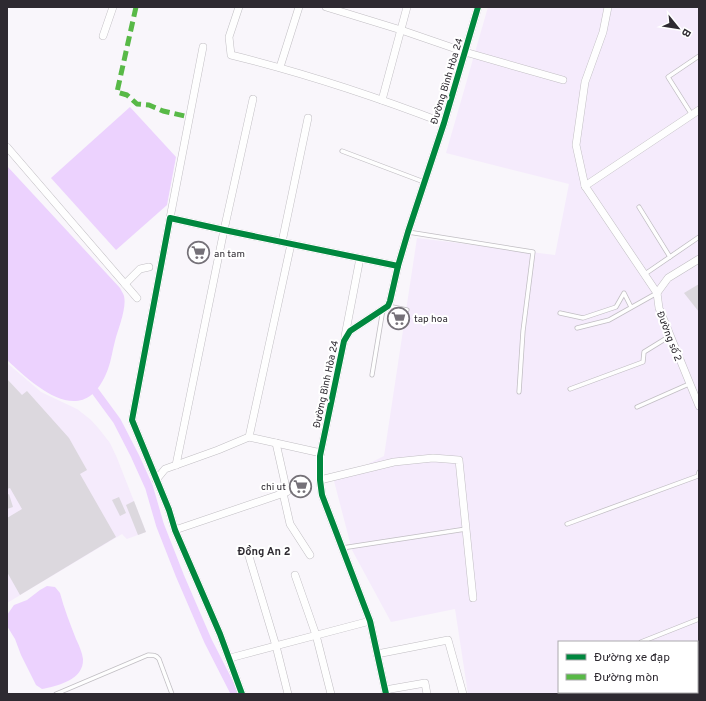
<svg xmlns="http://www.w3.org/2000/svg" width="706" height="701" viewBox="0 0 706 701" font-family="Overpass,sans-serif">
<style>
.built{fill:#f5ebfc;fill-rule:evenodd}
.water{fill:#ecd2fe}
.lines{fill:none;stroke-linecap:round;stroke-linejoin:round}
.canal{stroke:#ecd2fe;stroke-width:8}
.building{fill:#dcd8de}
.service-casing{stroke:#c1bec3;stroke-width:5}
.minor-casing{stroke:#c1bec3;stroke-width:8}
.service{stroke:#fefefe;stroke-width:3.5}
.minor{stroke:#fefefe;stroke-width:7}
.quiet{stroke:#58b947;stroke-width:5;stroke-dasharray:10 5;stroke-linecap:butt}
.cycleway-casing{stroke:#fff;stroke-width:8}
.cycleway{stroke:#00873e;stroke-width:6}
.labels{text-anchor:middle;stroke-width:4;stroke-linejoin:round;paint-order:stroke}
.street-label{font-size:10px;fill:#2e2a31;stroke:#fff}
.poi-label{font-size:10px;fill:#2e2a31;stroke:#fff;text-anchor:start}
.neighbourhood-label{font-size:11px;font-weight:bold;fill:#2e2a31;stroke:#fff}
</style>
<rect width="100%" height="100%" fill="#f9f6fb"/>
<!-- built -->
<g class="built">
<path d="M488 7H699V694H468L455 609 391 622 352 550 334 481 384 456 417 238 555 255 569 184 446 153ZM559 642H697V692H559Z"/>
<path d="M7 363 41 392 77 409 91 420 99 429 110 443 117 458 146 532 127 539 122 534 7 603Z"/>
</g>
<!-- water -->
<g class="water">
<path d="M130 107 176 157 167 205 116 250 51 178Z"/>
<path d="M7 166 120 288C121 290 123 293 124 296 127 308 118 329 115 341 112 352 111 363 106 374 82 430 35 386 7 360Z"/>
<path d="M47 586 55 587 60 593C64 608 70 624 76 639 79 645 82 652 83 659 84 680 57 686 42 689L36 685 21 655 15 639 7 626V615L14 605 27 600 40 590Z"/>
</g>
<g class="lines">
<!-- canal -->
<path class="canal" d="M95 391 117 421 135 456 149 487 160 525 180 576 208 641 235 694"/>
</g>
<!-- building -->
<g class="building">
<path d="M699 284V312L684 293Z"/>
<path d="M7 379 22 395 27 391 69 438 87 470 80 474 116 537 20 595 7 572V518L22 509 10 488 7 489Z"/>
<path d="M9 494 13 507 7 509V495Z"/>
<path d="M119 497 126 513 120 516 112 500Z"/>
<path d="M134 501 146 532 138 535 126 505Z"/>
</g>
<g class="lines">
<defs>
<g id="service">
<path d="M692 115 668 77 699 56"/>
<path d="M342 151 424 182"/>
<path d="M639 207 670 257"/>
<path d="M408 232 533 252 523 331 519 392"/>
<path d="M645 274 699 237"/>
<path d="M388 306 407 310"/>
<path d="M560 313 583 318 616 307 624 293 631 307"/>
<path d="M577 328 609 320 657 293"/>
<path d="M372 375 383 309"/>
<path d="M570 389 643 362 644 352 670 336"/>
<path d="M637 407 689 384"/>
<path d="M567 524 698 476 699 472"/>
<path d="M342 548 466 529"/>
<path d="M641 642 699 619"/>
<path d="M697 670 699 669"/>
<path d="M688 692 689 694"/>
<path d="M56 694 148 655C153 655 156 655 159 659L172 694"/>
<path d="M629 694 635 692"/>
<path d="M696 694 699 693"/>
</g>
<g id="minor">
<path d="M239 7 229 37 231 55C304 73 374 96 444 123"/>
<path d="M326 7 401 30 465 52 563 80"/>
<path d="M103 36 113 7"/>
<path d="M280 67 299 7"/>
<path d="M382 100 407 7"/>
<path d="M7 147 137 298"/>
<path d="M585 186 576 145 585 82 603 32 608 7"/>
<path d="M170 218 203 47"/>
<path d="M282 242 308 118"/>
<path d="M291 244 249 437 321 453"/>
<path d="M699 259 668 278 657 293 659 308 699 406"/>
<path d="M125 284 140 269 149 267"/>
<path d="M657 293 585 186 699 110"/>
<path d="M345 336 360 258"/>
<path d="M176 465 224 230 253 99"/>
<path d="M156 480 165 469 218 450 249 437"/>
<path d="M320 480 394 462 433 458 459 460 473 598"/>
<path d="M283 493 290 524 310 555"/>
<path d="M175 530 287 492 276 443"/>
<path d="M248 553 276 646 288 694"/>
<path d="M295 575 316 635 331 694"/>
<path d="M377 654 448 640 463 694"/>
<path d="M230 658 370 621"/>
<path d="M385 690 425 683 427 694"/>
<path d="M242 694 220 634 175 530 169 510 132 420 170 218 224 230 398 266"/>
<path d="M386 694 370 621 322 495 320 480V456L344 341 350 331 388 306 390 301 398 266 408 232 444 123 478 7"/>
</g>
</defs>
<!-- service casing -->
<use href="#service" class="service-casing"/>
<!-- minor casing -->
<use href="#minor" class="minor-casing"/>
<!-- service -->
<use href="#service" class="service"/>
<!-- minor -->
<use href="#minor" class="minor"/>
<!-- quiet -->
<path class="quiet" d="M136 7 117 92 127 95 137 104 149 105 163 111 189 117"/>
<defs>
<g id="cycleway">
<path d="M242 694 220 634 175 530 169 510 132 420 170 218 224 230 398 266"/>
<path d="M386 694 370 621 322 495 320 480V456L344 341 350 331 388 306 390 301 398 266 408 232 444 123 478 7"/>
</g>
</defs>
<!-- cycleway casing -->
<use href="#cycleway" class="cycleway-casing"/>
<!-- cycleway -->
<use href="#cycleway" class="cycleway"/>
</g>
<!-- icons -->
<defs>
<symbol id="supermarket-ring" viewBox="-11 -11 22 22"><circle r="9.5" fill="#fff" stroke="#757178" stroke-width="1.5"/><path d="M-6-5.5h2.5l.6 2H6L4.5 2H-2.5L-4.4-4H-6ZM-1.5 3.2a1.3 1.3 0 1 0 .1 0ZM3 3.2a1.3 1.3 0 1 0 .1 0Z" fill="#757178"/></symbol>
</defs>
<g fill-rule="evenodd">
<use href="#supermarket-ring" x="186" y="240" width="25" height="25"/>
<use href="#supermarket-ring" x="386" y="306" width="25" height="25"/>
<use href="#supermarket-ring" x="288" y="474" width="25" height="25"/>
</g>
<g class="labels">
<!-- street labels -->
<g class="street-label">
<text transform="translate(446 81) rotate(-73)" y="4">Đường Bình Hòa 24</text>
<text transform="translate(670 336) rotate(69)" y="4">Đường số 2</text>
<text transform="translate(325 384) rotate(-78)" y="4">Đường Bình Hòa 24</text>
</g>
<!-- poi labels -->
<g class="poi-label">
<text x="214" y="257">an tam</text>
<text x="414" y="322">tap hoa</text>
<text x="286" y="490" text-anchor="end">chi ut</text>
</g>
<!-- neighbourhood labels -->
<g class="neighbourhood-label">
<text x="264" y="555">Đồng An 2</text>
</g>
</g>
<!-- border -->
<rect width="706" height="701" fill="none" stroke="#2e2a31" stroke-width="16"/>
<!-- legend -->
<rect x="558" y="641" width="140" height="52" fill="#ffffff" stroke="#abaaad"/>
<rect x="566" y="654" width="20" height="6" fill="#00873e" stroke="#abaaad"/>
<text x="594" y="661" font-size="12" fill="#2e2a31">Đường xe đạp</text>
<rect x="566" y="674" width="20" height="6" fill="#58b947" stroke="#abaaad"/>
<text x="594" y="681" font-size="12" fill="#2e2a31">Đường mòn</text>
<!-- north arrow -->
<g transform="translate(678 28) rotate(120)" stroke="#ffffff" stroke-width="3" paint-order="stroke">
<path d="M0-3L7 15L0 10L-7 15Z" fill="#2e2a31"/>
<text y="-6" font-size="11" font-weight="bold" text-anchor="middle" fill="#2e2a31">B</text>
</g>
</svg>
